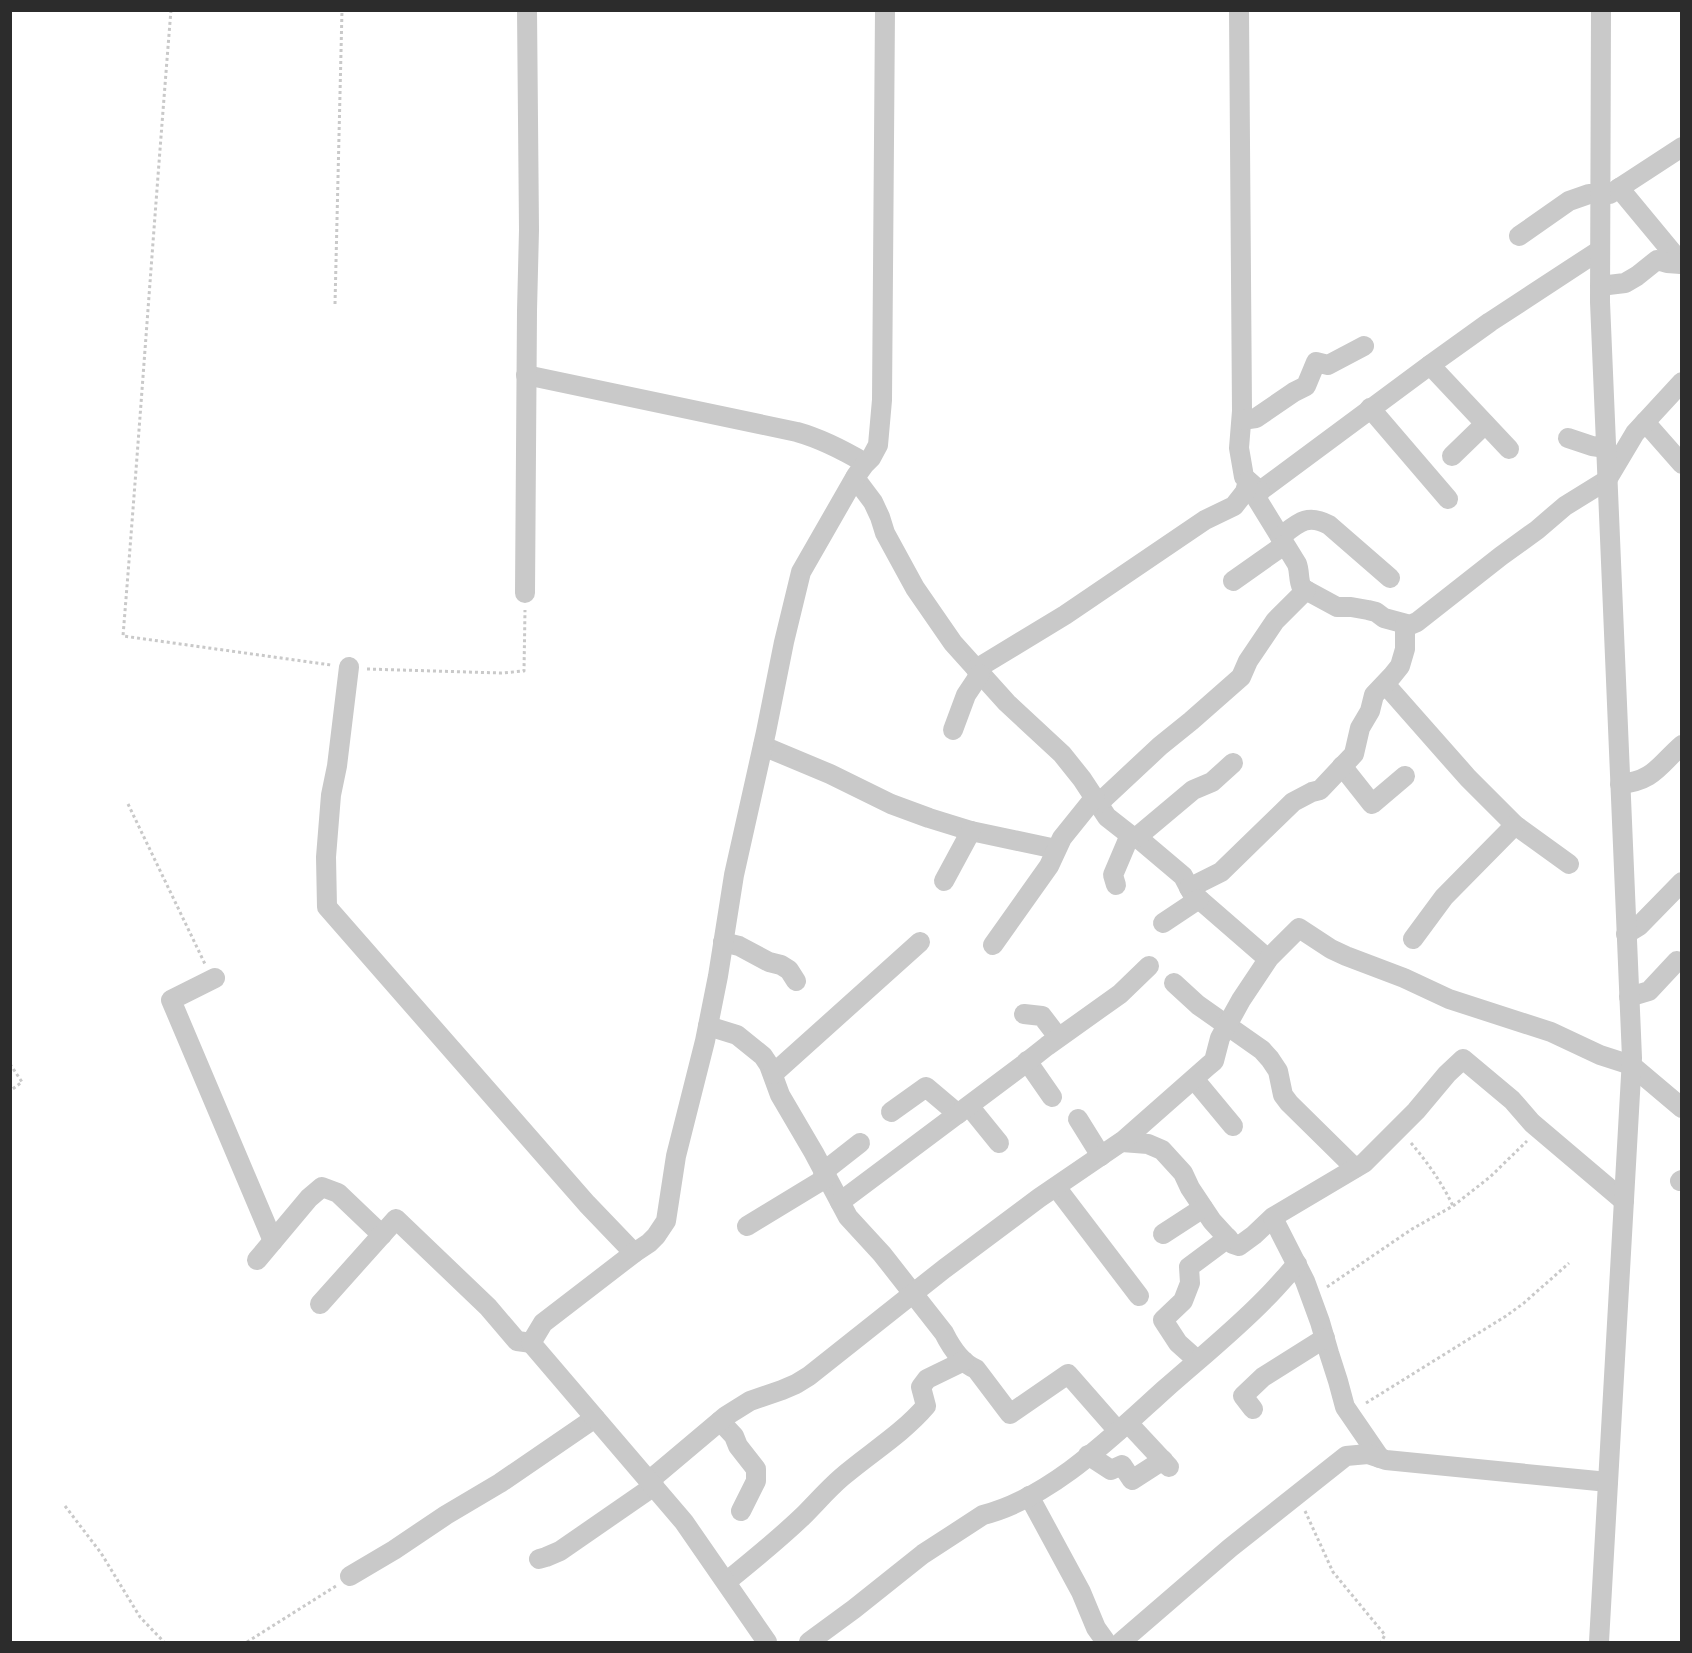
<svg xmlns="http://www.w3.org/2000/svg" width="1692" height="1653" viewBox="0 0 1692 1653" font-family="'Asap Condensed',sans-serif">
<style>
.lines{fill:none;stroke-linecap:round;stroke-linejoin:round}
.path{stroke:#c9c9c9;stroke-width:3;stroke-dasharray:3 3;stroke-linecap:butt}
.street{stroke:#c9c9c9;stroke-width:20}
</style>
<rect width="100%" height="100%" fill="#fff"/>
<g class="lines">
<!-- path -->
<g class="path">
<path d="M171 10C154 219 140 427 123 636L331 665"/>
<path d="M335 304 342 10"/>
<path d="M367 669 501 673 524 671 525 610"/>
<path d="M128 804 205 964"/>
<path d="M10 1064 22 1082 10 1091"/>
<path d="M1411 1143C1428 1163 1442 1183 1453 1206"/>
<path d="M1327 1287 1412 1229 1453 1206 1490 1177 1527 1141"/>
<path d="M1366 1403 1506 1316 1524 1303 1569 1263"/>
<path d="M65 1506 101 1553 140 1617 164 1642"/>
<path d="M1305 1511 1333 1572 1385 1635 1381 1642"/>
<path d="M247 1642 336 1586"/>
</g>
<!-- street -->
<g class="street">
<path d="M1239 10 1242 411 1239 448 1244 477 1260 491 1430 365 1490 322 1600 250"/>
<path d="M1619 188 1682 264"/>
<path d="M1519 236 1569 201 1589 194H1610L1682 147"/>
<path d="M1600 286 1625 283 1637 276 1657 260 1667 263 1681 264"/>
<path d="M1430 365 1509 449"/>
<path d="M526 375 797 432C822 439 843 450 865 463"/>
<path d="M1370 408 1448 499"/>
<path d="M1242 420 1256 418 1294 392 1306 386 1316 362 1328 365 1364 346"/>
<path d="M1645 422 1682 464"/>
<path d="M1568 438 1592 446 1606 448"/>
<path d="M1452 456 1485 424"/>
<path d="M855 478 873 502 880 517 885 533 915 588 953 643 1007 703 1062 754 1082 779 1107 817 1130 835 1138 838 1183 876 1192 893 1268 959"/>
<path d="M1260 491 1257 499 1297 564C1300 572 1298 580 1302 588L1337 607H1351L1368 610 1376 612 1384 618 1410 625 1417 622 1501 556 1537 530 1565 506 1607 480 1635 433 1682 382"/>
<path d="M1280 537C1298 523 1307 513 1329 525L1390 578"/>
<path d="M1233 581 1284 545"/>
<path d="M525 593 527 311 529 230 527 10"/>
<path d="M349 667 337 766 331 795 326 857 327 907 587 1204 634 1253"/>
<path d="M976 669 1065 615 1205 520 1234 506 1245 492 1248 481"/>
<path d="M1385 684 1468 778 1515 825 1569 864"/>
<path d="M953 730 966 695 980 674"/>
<path d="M763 746 830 774 891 804 929 818 971 831 1056 849"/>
<path d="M1342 766 1372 804 1405 776"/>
<path d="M1620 784C1654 781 1659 765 1682 745"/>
<path d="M1099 803 1160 746 1191 721 1241 677 1248 661 1275 621 1306 590"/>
<path d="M1137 837 1193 790 1212 782 1233 763"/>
<path d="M944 881 971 831"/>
<path d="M1116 885 1113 875 1130 835"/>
<path d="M1189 888 1221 872 1293 802 1312 792 1320 790 1354 754 1360 728 1370 711 1374 695 1392 676 1400 666 1405 649V624"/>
<path d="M1163 923 1199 899"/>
<path d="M1626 934 1639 926 1682 882"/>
<path d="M1413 939 1444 897 1515 825"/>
<path d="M723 942 739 946 769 962 781 965 789 970 796 981"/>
<path d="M993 945 1049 866 1062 838 1095 797"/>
<path d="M215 978 171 1000 273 1241"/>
<path d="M1174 983 1198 1005 1262 1050 1270 1059 1278 1071 1283 1095 1289 1103 1355 1168"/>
<path d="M1629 997 1649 991 1677 961"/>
<path d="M1024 1014 1042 1016 1058 1037"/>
<path d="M708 1026 737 1035 763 1056 769 1065 780 1095 814 1153 848 1217 882 1254 944 1333C951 1347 961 1363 976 1369L1010 1414 1068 1374 1118 1431"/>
<path d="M1027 1061 1052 1097"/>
<path d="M773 1074 920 942"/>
<path d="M1194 1079 1233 1126"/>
<path d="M969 1106 999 1143"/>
<path d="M891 1112 926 1087 958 1114"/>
<path d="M1078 1119 1101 1156"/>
<path d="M1122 1142 1148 1144 1162 1150 1183 1173 1190 1188 1212 1221 1233 1244 1239 1246 1254 1235 1273 1217 1364 1163 1416 1111 1447 1074 1463 1059 1512 1100 1532 1123 1624 1201"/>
<path d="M823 1172 860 1143"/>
<path d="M1680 1181 1682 1180"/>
<path d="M1056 1187 1139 1296"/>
<path d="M840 1202 1023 1065 1047 1046 1120 994 1149 966"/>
<path d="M1273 1218 1305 1281 1320 1322 1329 1353 1338 1381 1345 1407 1380 1458"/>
<path d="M747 1226 826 1178"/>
<path d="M1163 1234 1203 1208"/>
<path d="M257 1260 309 1198 322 1187 338 1193 382 1235"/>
<path d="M320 1304 396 1219 488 1307 517 1341 532 1343"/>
<path d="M1197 1360 1178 1343 1163 1320 1183 1301 1190 1283 1189 1267 1228 1238"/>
<path d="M1253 1409 1243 1396 1263 1377 1325 1338"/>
<path d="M720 1421 734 1436 738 1446 756 1469V1481L741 1511"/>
<path d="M1128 1423 1169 1467"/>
<path d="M1088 1455 1111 1470 1122 1465 1132 1480 1163 1460"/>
<path d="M650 1480 726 1416 750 1401 782 1390 796 1384 809 1376 944 1269 1039 1198 1124 1140 1208 1066 1214 1061 1220 1038 1241 1000 1269 958 1299 928 1331 949 1346 956 1404 978 1449 999 1551 1032 1600 1055 1631 1065 1682 1108"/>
<path d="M1029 1496 1081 1592 1096 1628 1106 1642"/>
<path d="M539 1559 546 1557 560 1551 654 1486"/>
<path d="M350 1576 394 1550 446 1515 500 1483 595 1418"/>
<path d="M726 1582C752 1561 778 1540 803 1516 816 1503 828 1489 842 1477 870 1453 902 1434 926 1406L921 1387 927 1379 964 1361"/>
<path d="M767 1642 684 1522 531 1343 543 1323 634 1253 649 1243 656 1236 666 1221 676 1156 705 1041 718 976 734 875 766 732 784 642 801 572 856 476 864 465 871 458 878 445 882 400 885 10"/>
<path d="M809 1642 854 1609 923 1554 983 1515C1051 1498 1114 1435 1165 1389 1199 1359 1235 1330 1266 1298 1277 1287 1287 1275 1297 1264"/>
<path d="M1121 1642 1230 1548 1346 1456 1368 1454 1386 1460 1608 1482"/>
<path d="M1599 1642 1632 1058 1600 302 1601 10"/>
</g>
</g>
<!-- border -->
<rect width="1692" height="1653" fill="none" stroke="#2c2c2c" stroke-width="24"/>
</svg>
